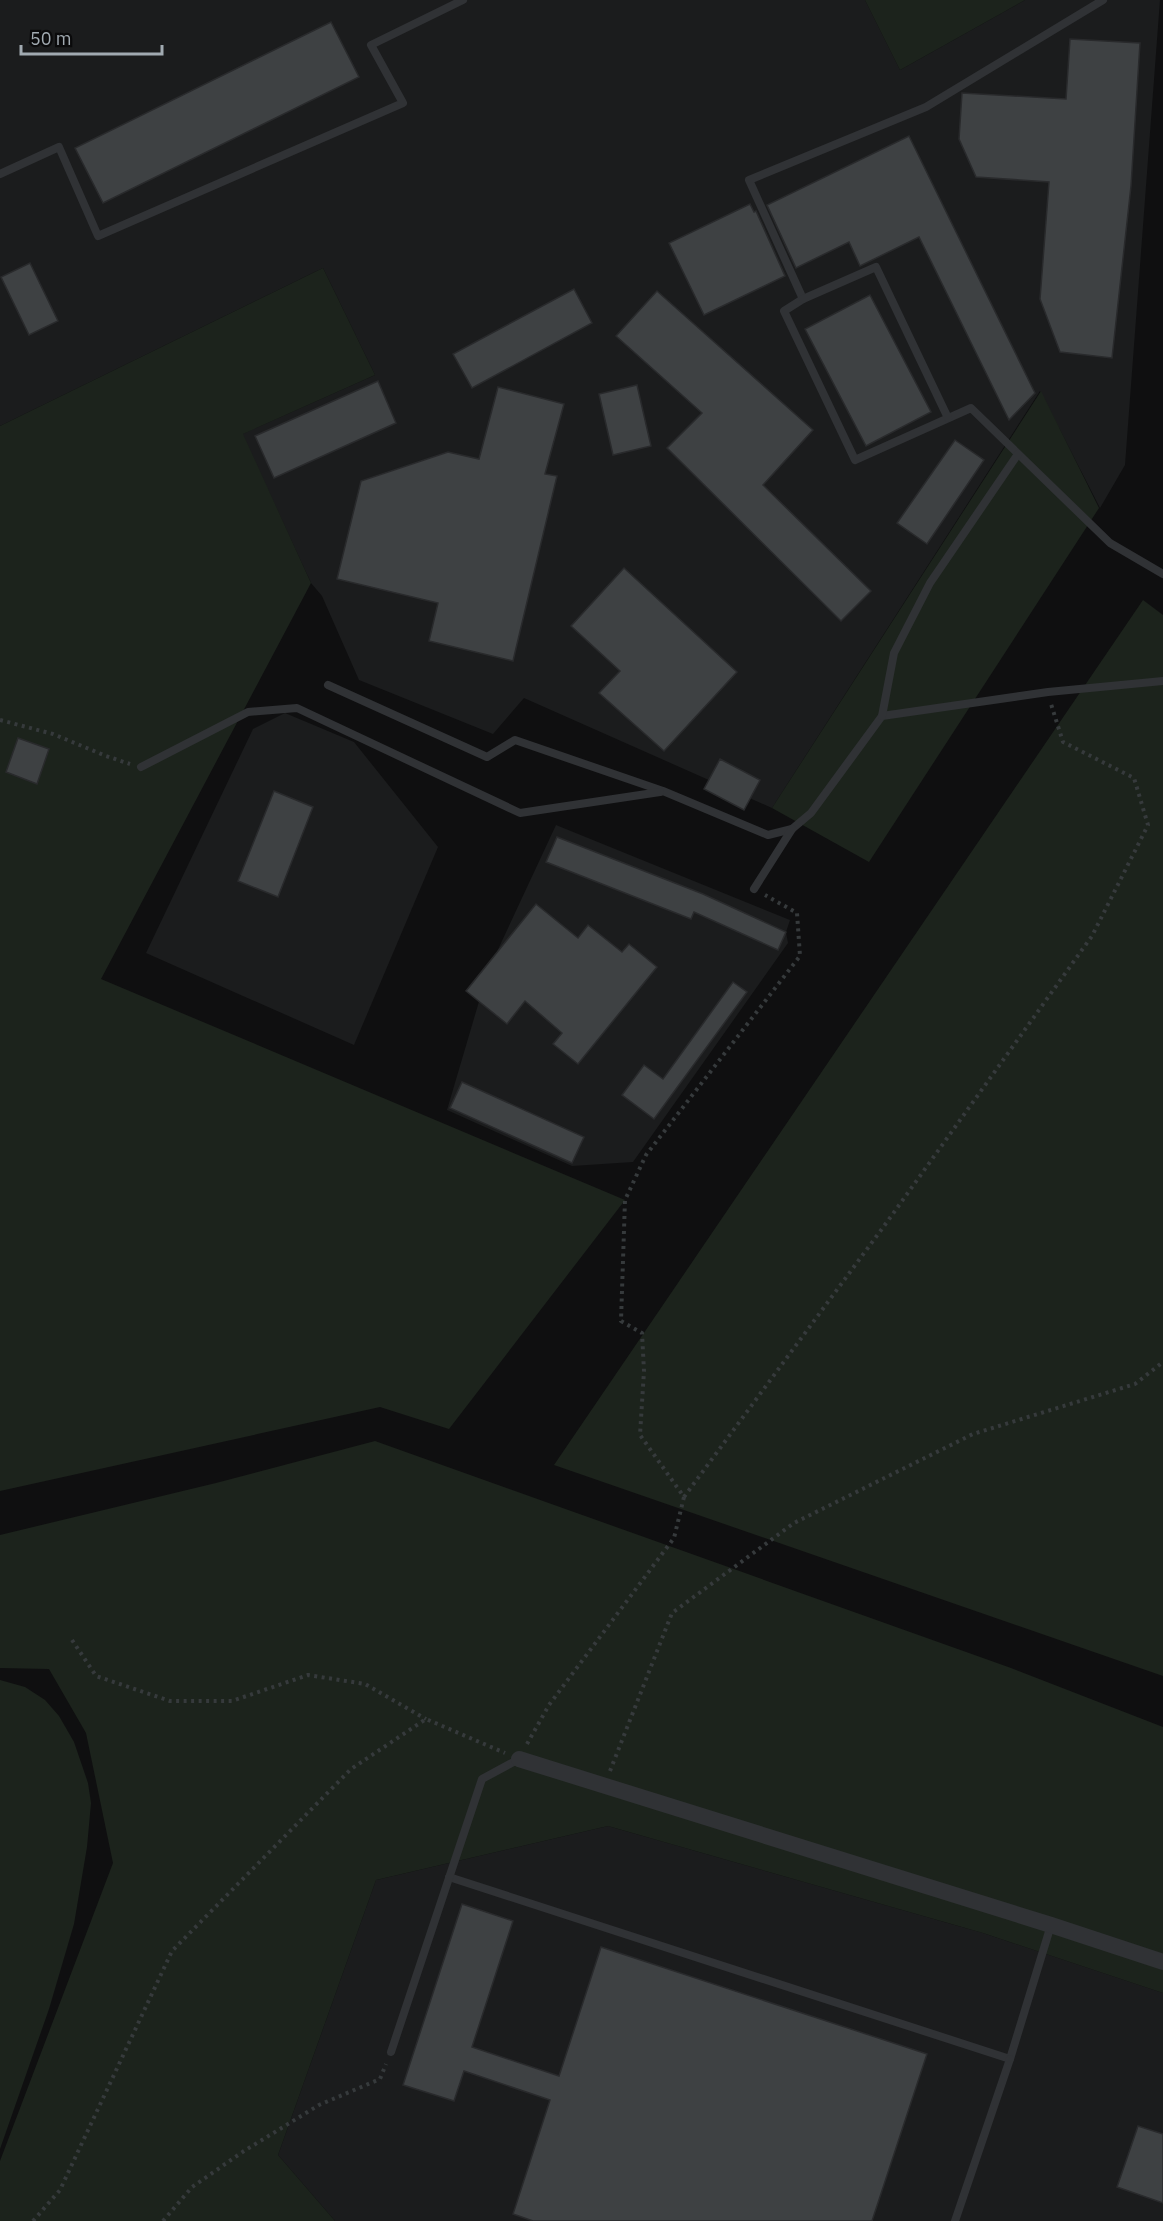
<svg xmlns="http://www.w3.org/2000/svg" width="1163" height="2221" viewBox="0 0 1163 2221" font-family="'IBM Plex Sans',sans-serif">
<style>
.built{fill:#1b1c1d}
.green{fill:#1c231c}
.building{fill:#3e4143;stroke:#292a2c;stroke-width:1.5}
.lines{fill:none;stroke-linecap:round;stroke-linejoin:round}
.path{stroke:#363a3c;stroke-width:4;stroke-dasharray:3 4.5;stroke-linecap:butt}
.service{stroke:#303235;stroke-width:8}
.minor{stroke:#303235;stroke-width:16}
</style>
<rect width="100%" height="100%" fill="#0f0f10"/>
<!-- built -->
<g class="built">
<path d="M0 0H865L900 70 1025 0H1160L1125 465 1100 508 1040 391 772 808 524 698 493 734 359 680 322 596 311 583 242 434 375 375 323 268 0 426Z"/>
<path d="M285 713 354 742 438 847 354 1045 146 953 253 729Z"/>
<path d="M556 825 790 920 786 932 788 943 633 1162 572 1166 447 1110 488 971Z"/>
<path d="M608 1826 983 1933 1163 1993V2221H335L278 2155 376 1880Z"/>
</g>
<!-- green -->
<g class="green">
<path d="M865 0H1025L900 70Z"/>
<path d="M323 268 375 375 243 434 311 583 101 979 625 1200 449 1429 380 1407 0 1491V426Z"/>
<path d="M1041 391 1099 508 869 862 772 808Z"/>
<path d="M1143 600 1163 615V1676L554 1465Z"/>
<path d="M375 1441 1011 1668 1163 1727V1993L983 1933 608 1826 376 1880 278 2155 335 2221H0V2161L113 1863 86 1733 49 1669 0 1668V1535L216 1483Z"/>
<path d="M0 1680 25 1687 45 1700 59 1716 74 1742 88 1783 91 1803 87 1847 74 1924 49 2009 0 2149Z"/>
</g>
<!-- building -->
<g class="building">
<path d="M331 22 359 77 103 203 75 148Z"/>
<path d="M1070 39 1140 43 1131 186 1112 358 1060 352 1040 299 1049 182 976 177 959 139 962 93 1066 99Z"/>
<path d="M909 136 1035 393 1009 420 919 237 860 266 849 242 796 268 767 205Z"/>
<path d="M750 204 754 212 756 211 785 276 704 315 669 243Z"/>
<path d="M30 263 58 321 29 335 1 277Z"/>
<path d="M574 289 592 323 472 388 453 354Z"/>
<path d="M657 291 813 430 763 485 871 591 841 621 667 448 702 413 616 336Z"/>
<path d="M870 295 931 412 866 446 805 329Z"/>
<path d="M378 381 396 423 274 478 255 436Z"/>
<path d="M637 385 651 446 613 455 599 394Z"/>
<path d="M498 387 564 404 545 474 557 476 513 661 429 641 438 603 337 579 361 481 448 452 479 459Z"/>
<path d="M955 440 984 460 927 544 897 523Z"/>
<path d="M624 568 737 672 664 751 599 693 620 671 571 626Z"/>
<path d="M18 738 49 749 37 784 6 772Z"/>
<path d="M720 759 760 780 744 810 704 789Z"/>
<path d="M274 791 313 807 278 897 238 881Z"/>
<path d="M557 837 703 894 786 932 778 950 694 912 691 919 546 862Z"/>
<path d="M536 904 578 938 588 925 622 952 629 944 657 967 578 1064 553 1044 562 1033 525 1001 507 1024 466 991Z"/>
<path d="M733 982 747 992 654 1119 622 1095 644 1065 663 1079Z"/>
<path d="M462 1082 584 1137 572 1163 450 1108Z"/>
<path d="M462 1904 513 1921 472 2047 559 2076 601 1947 927 2054 872 2221H533L513 2214 550 2100 464 2071 454 2101 403 2085Z"/>
<path d="M1138 2126 1163 2134V2203L1117 2187Z"/>
</g>
<g class="lines">
<!-- path -->
<g class="path">
<path d="M0 720 53 734 106 756 130 764"/>
<path d="M684 1497 887 1222 1092 936 1148 825 1134 778 1063 742 1051 704"/>
<path d="M72 1640 96 1676 170 1701H232L308 1675 365 1684 426 1719"/>
<path d="M527 1744 549 1705 674 1538 684 1497 640 1435 644 1371 642 1333 621 1321 625 1200 646 1155 800 956 797 913 765 895"/>
<path d="M610 1771 672 1613 794 1523 973 1434 1135 1384 1163 1362"/>
<path d="M33 2221 60 2190 172 1951 351 1769 426 1719 505 1753"/>
<path d="M163 2221 192 2187 244 2151 319 2105 380 2079 386 2064"/>
</g>
<!-- service -->
<g class="service">
<path d="M1103 0 926 107 749 180 803 299 784 311 855 460 971 408 1110 543 1163 574"/>
<path d="M0 174 59 147 98 236 403 103 371 45 463 0"/>
<path d="M803 299 876 267 948 418"/>
<path d="M328 685 487 757 515 740 663 791 768 835 792 829 811 813 882 716 1048 692 1163 681"/>
<path d="M882 716 894 653 930 583 1018 454"/>
<path d="M141 767 248 712 297 708 520 813 660 792"/>
<path d="M754 889 792 829"/>
<path d="M449 1877 1010 2059 1051 1925"/>
<path d="M391 2052 482 1779 519 1759"/>
<path d="M955 2221 1010 2059"/>
</g>
<!-- minor -->
<path class="minor" d="M519 1759 1051 1925 1163 1962"/>
</g>
<!-- scale -->
<path d="M21 45v9h141v-9" fill="none" stroke="#a1aab1" stroke-width="3"/>
<text x="30" y="45" font-size="18" fill="#a1aab1" stroke="#0a0a0b" stroke-width="4.5" paint-order="stroke">50 m</text>
</svg>
